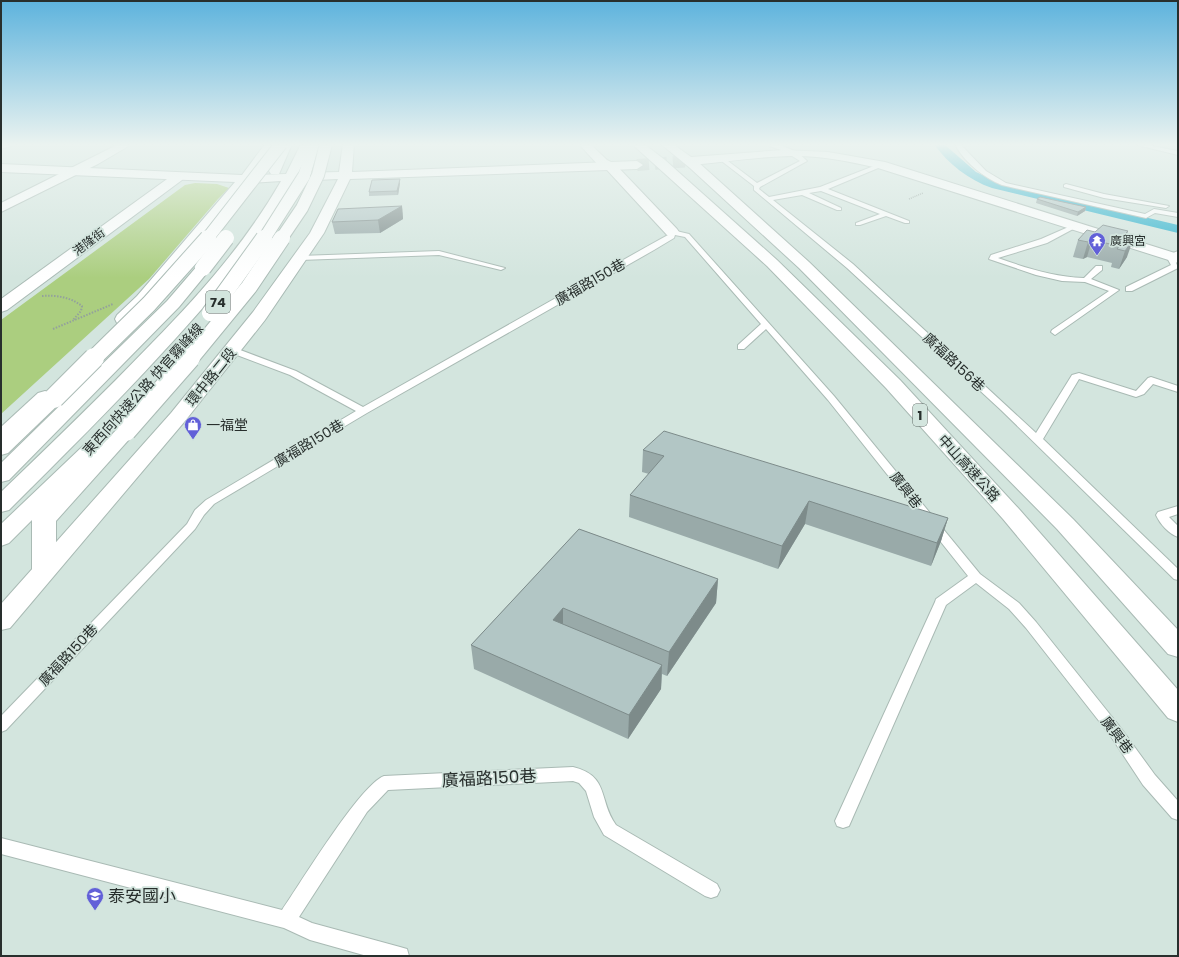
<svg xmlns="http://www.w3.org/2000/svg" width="1179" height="957" viewBox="0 0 1179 957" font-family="Poppins,'Noto Sans TC',sans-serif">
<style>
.green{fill:#abce7f}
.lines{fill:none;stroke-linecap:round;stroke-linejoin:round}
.canal{fill:#2cb1cc;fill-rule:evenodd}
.secondary-tunnel{stroke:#b1c1bb;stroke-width:12;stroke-dasharray:12 6;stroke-linecap:butt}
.lane-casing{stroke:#a9bab4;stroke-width:2}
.street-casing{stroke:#a9bab4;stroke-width:2}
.secondary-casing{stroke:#a9bab4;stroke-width:2}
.highway-casing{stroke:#a9bab4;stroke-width:2}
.path-far1{stroke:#93a19c;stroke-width:1.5;stroke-dasharray:1 1;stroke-linecap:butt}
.path{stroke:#93a19c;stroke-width:2;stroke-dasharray:1.5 1.5;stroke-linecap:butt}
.lane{fill:#fff;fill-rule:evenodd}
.street{fill:#fff;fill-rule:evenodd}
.secondary{fill:#fff;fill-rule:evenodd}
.highway{fill:#fff;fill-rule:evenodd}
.highway-bridge-far2-casing{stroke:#a9bab4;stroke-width:14;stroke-linecap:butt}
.highway-bridge-far1-casing{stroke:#a9bab4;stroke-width:18;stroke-linecap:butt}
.highway-bridge-casing{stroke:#a9bab4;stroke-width:22;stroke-linecap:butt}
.highway-bridge-far2{stroke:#fff;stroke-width:12}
.highway-bridge-far1{stroke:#fff;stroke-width:16}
.highway-bridge{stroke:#fff;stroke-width:20}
.wall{fill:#99aaa9}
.shaded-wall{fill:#7d8b8a}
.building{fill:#b2c6c5;stroke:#7d8b8a}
.labels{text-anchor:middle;stroke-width:3.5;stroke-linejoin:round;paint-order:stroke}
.far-poi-label{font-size:12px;fill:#282f2d;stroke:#d3e5de;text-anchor:start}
.far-street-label{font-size:12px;fill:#282f2d;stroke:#d3e5de}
.shield{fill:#d3e5de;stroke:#5b6662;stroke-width:1}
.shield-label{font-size:13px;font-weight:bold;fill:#282f2d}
.street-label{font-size:14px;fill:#282f2d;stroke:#d3e5de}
.poi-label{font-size:14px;fill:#282f2d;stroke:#d3e5de;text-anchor:start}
.near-street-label{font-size:17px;fill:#282f2d;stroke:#d3e5de}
.near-poi-label{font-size:17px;fill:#282f2d;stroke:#d3e5de;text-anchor:start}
</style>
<rect width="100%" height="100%" fill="#d3e5de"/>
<!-- green -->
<path class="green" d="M195 183 217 184 229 188 218 199 149 279 1 414V320L185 185Z"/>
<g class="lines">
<!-- canal -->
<path class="canal" d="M934 144H944L976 172 1000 183 1178 225V233L992 188C969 180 948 164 934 144Z"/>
<!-- secondary-tunnel -->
<path class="secondary-tunnel" d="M637 165 691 161"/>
<defs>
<g id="lane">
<path d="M763 144C778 142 797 150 807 161L760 187 759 189 769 197 820 187 879 164H883V166L828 189 909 221V223H905L886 216 860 225H856V223L880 214 821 191 809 193 841 208V210H837L802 195 773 200 853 264 1036 433 1072 375 1079 373 1136 391 1148 378 1151 377 1178 386V392L1153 384 1144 394 1136 397 1079 379 1043 439 1178 569V580L1174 579 1001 410 847 268 754 190V186L719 159 724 158 757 183 800 161 784 151Z"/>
<path d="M955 144H960L986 171 1006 183 1145 214 1154 209 1178 213V217L1155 213 1146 218 1002 185C984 178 963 161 955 144Z"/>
<path d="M1133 144H1142L1178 151V155Z"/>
<path d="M1066 184 1104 194 1169 206 1166 208 1104 198 1064 187V185Z"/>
<path d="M1073 225 1076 227 1075 228 1047 243 998 258C1026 268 1054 277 1084 278L1096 266H1102V270L1091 279 1119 290 1055 335 1051 332 1052 330 1109 291 1085 282 1062 281 1036 275 989 259 991 255 1041 239Z"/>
<path d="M672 230 689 234 834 396 980 574 1019 603 1036 622 1120 727 1155 775 1178 801V820L1172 818 1143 785 1110 735 1026 628 1009 609 976 583 946 605 849 826 843 828 837 826 835 821 935 602 936 599 968 576 828 400 766 329 744 349H738V345L761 324 685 237 675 235 674 238 654 250 367 413 214 504 204 515 195 529 6 730 1 732V716L187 524 195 510 206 500 356 411 290 375 229 352V348H235L296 371 363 407 648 246 668 235 670 231Z"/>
<path d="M439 251 505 268 501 270 439 255 300 260 296 258 300 256Z"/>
<path d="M1178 251V256L1174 257 1178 268 1132 291H1126V287L1171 265 1166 256Z"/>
<path d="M1178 506V514L1169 517 1178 526V537C1169 534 1160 524 1156 515L1158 512Z"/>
<path d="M573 767C610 776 598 800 616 825L717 884 720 890 717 896 711 898 705 896 604 835 594 817 586 791 579 783 573 781 388 790 367 812 299 917 312 923 400 947 407 949 409 956H367L310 940 284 928 1 854V838L282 910C300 884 360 785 384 776Z"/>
</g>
<g id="street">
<path d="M1 144H13L11 146 1 149Z"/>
<path d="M119 144H132L98 164 1 212V203Z"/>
<path d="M579 144H590L607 160 615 164 677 229 679 232 677 235H667L607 170 599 166Z"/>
<path d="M178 173 182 174 184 177 182 180 7 310 1 312V299L174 174Z"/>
</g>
<g id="secondary">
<path d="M265 144H276L254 175 286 174 301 144H312L298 173 339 172 343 144H354L352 172 637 161 643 165 637 169 350 179 324 233 265 320 185 421 10 628 1 630V604L171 413 253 312 310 233 338 179 294 181C259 245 213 298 164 351 114 406 61 458 9 510L1 512V492C52 443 103 394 152 343 201 293 246 242 281 181L249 183 149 302 129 323 123 324 117 323 115 319 117 315 137 296 235 182 1 172V164L242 175Z"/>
<path d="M783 150 828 152 885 162 1178 254V263L878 168C851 162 824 156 796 156 761 156 726 162 691 165L685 161 691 157Z"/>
<path d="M45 391 52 393 55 397 52 401 8 442 1 444V427L38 393Z"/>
</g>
<g id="highway">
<path d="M280 144H292L279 174H271L269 171Z"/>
<path d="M308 144H320L310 176 304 180 298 176Z"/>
<path d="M632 144H644L665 160 777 260 900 380 1019 509 1178 690V722L1168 718 1003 519 886 388 767 266Z"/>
<path d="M661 144H673L698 162 809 262 1073 519 1178 630V657L1168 654 1057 529 799 268 690 168Z"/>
<path d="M203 263 208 265 211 268 179 307 9 480 1 482V463L167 301 198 265Z"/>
<path d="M54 392 61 394 64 398 61 402 8 453 1 455V438L47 394Z"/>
<path d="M126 425 133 427 136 431 133 435 56 521V570L53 576 44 578 35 576 32 570V520L9 543 1 546V524L84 445 91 443 100 447 119 427Z"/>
</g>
</defs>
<!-- lane casing -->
<use href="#lane" class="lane-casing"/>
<!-- street casing -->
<use href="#street" class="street-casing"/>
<!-- secondary casing -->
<use href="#secondary" class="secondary-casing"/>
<!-- highway casing -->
<use href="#highway" class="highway-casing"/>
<!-- path-far1 -->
<path class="path-far1" d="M909 199 923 193"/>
<!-- path -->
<g class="path">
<path d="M42 296C57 295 70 297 82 306L81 311 73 320"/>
<path d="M53 329 113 304"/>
</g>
<!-- lane -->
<use href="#lane" class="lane"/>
<!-- street -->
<use href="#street" class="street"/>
<!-- secondary -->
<use href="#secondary" class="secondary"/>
<!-- highway -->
<use href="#highway" class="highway"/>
<defs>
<g id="highway-bridge-far2">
<path d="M207 239 281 144"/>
<path d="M264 239 304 176"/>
<path d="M281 239 302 208 318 175 326 144"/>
</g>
<g id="highway-bridge-far1">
<path d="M203 268 226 238"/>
<path d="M210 313 264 238"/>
<path d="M93 359 149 304 208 238"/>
<path d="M190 359 249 287 282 238"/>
</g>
<g id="highway-bridge">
<path d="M54 398 94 358"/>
<path d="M126 431 190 358"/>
</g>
</defs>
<!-- highway-bridge-far2 casing -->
<use href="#highway-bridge-far2" class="highway-bridge-far2-casing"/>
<!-- highway-bridge-far1 casing -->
<use href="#highway-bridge-far1" class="highway-bridge-far1-casing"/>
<!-- highway-bridge casing -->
<use href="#highway-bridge" class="highway-bridge-casing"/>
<!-- highway-bridge-far2 -->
<use href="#highway-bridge-far2" class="highway-bridge-far2"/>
<!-- highway-bridge-far1 -->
<use href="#highway-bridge-far1" class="highway-bridge-far1"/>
<!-- highway-bridge -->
<use href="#highway-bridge" class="highway-bridge"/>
</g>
<!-- wall -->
<g class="wall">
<path d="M400 183 398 195 369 196V192Z"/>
<path d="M1037 199 1086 207 1085 211 1077 216 1036 203Z"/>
<path d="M402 206 403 219 380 233 335 234 332 222Z"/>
<path d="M1128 231 1125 238 1127 257 1119 269 1111 267 1112 263 1087 257 1083 259 1073 257 1078 240 1095 232Z"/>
<path d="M643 450 948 518 941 541 931 566 805 524 778 569 629 517 630 495 649 474 642 472Z"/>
<path d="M579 529 718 579 716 603 667 676 662 674 661 689 628 739 474 669 471 645Z"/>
</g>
<!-- shaded-wall -->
<g class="shaded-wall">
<path d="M400 179V183L398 195 397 191Z"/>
<path d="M402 206 403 219 380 233 378 220Z"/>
<path d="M1086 207 1085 211 1077 216 1078 212Z"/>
<path d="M1128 231 1122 248V237Z"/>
<path d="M1092 240 1087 257 1083 259 1088 242Z"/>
<path d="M1133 240 1127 257 1119 269 1125 251Z"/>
<path d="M809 501 805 524 778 569 782 546Z"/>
<path d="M948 518 941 541 931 566 937 543Z"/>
<path d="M718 579 716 603 667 676 669 652Z"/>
<path d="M563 608V632L553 620Z"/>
<path d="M662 665 661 689 628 739 629 715Z"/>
</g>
<!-- building -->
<g class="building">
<path d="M400 179 397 191 369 192 372 180Z"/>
<path d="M1040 197 1086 207 1078 212 1037 199Z"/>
<path d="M402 206 378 220 332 222 338 209Z"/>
<path d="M1103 225 1128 231 1122 237 1133 240 1125 251 1117 249 1119 246 1092 240 1088 242 1078 240 1087 230 1095 232Z"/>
<path d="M664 431 948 518 937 543 809 501 782 546 630 495 664 456 643 450Z"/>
<path d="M579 529 718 579 669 652 563 608 553 620 662 665 629 715 471 645Z"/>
</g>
<!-- sky -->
<linearGradient id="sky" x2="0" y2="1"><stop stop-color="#5db3dd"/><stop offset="0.52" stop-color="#ebf3f0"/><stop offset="1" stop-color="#ebf3f0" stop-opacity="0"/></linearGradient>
<rect width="1179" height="278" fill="url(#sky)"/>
<!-- icons -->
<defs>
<symbol id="temple-pin" viewBox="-11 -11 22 30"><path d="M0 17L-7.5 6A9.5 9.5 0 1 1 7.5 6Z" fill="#6260d8" stroke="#d3e5de"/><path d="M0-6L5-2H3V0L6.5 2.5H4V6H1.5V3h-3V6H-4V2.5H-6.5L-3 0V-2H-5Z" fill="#fff"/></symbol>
<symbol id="shop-pin" viewBox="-11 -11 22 30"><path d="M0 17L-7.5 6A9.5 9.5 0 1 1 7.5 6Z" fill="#6260d8" stroke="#d3e5de"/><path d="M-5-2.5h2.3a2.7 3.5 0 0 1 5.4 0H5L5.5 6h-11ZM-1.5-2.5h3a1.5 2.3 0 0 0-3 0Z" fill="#fff"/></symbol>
<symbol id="school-pin" viewBox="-11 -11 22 30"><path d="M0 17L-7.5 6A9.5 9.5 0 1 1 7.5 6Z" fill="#6260d8" stroke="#d3e5de"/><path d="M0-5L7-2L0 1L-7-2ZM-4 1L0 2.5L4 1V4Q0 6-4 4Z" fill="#fff"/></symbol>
</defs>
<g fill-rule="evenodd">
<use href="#temple-pin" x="1087" y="231" width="20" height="27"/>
<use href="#shop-pin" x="183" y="415" width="20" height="27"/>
<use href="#school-pin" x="85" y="886" width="20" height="27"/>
</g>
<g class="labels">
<!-- far-poi labels -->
<g class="far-poi-label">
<text x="1110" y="245">廣興宮</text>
</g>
<!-- far-street labels -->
<g class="far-street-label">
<text transform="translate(89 242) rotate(-37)" y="4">港隆街</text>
</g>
<!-- shield labels -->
<g class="shield">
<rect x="206" y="291" width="24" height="22" rx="3"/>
<rect x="913" y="404" width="14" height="22" rx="3"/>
</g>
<g class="shield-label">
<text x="218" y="307">74</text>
<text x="920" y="420">1</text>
</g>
<!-- street labels -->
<g class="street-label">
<text transform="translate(590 282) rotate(-30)" y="5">廣福路150巷</text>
<text transform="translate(954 362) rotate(43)" y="5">廣福路156巷</text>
<text transform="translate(211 377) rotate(-51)" y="5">環中路二段</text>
<text transform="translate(143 389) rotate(-48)" y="5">東西向快速公路 快官霧峰線</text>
<text transform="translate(309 443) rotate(-31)" y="5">廣福路150巷</text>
<text transform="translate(969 468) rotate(48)" y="5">中山高速公路</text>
<text transform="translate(906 490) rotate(52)" y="5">廣興巷</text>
<text transform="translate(68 655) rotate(-47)" y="5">廣福路150巷</text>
<text transform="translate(1117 735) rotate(53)" y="5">廣興巷</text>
</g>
<!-- poi labels -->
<g class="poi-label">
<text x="206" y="430">一福堂</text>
</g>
<!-- near-street labels -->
<g class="near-street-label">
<text transform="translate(489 778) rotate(-3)" y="6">廣福路150巷</text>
</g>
<!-- near-poi labels -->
<g class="near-poi-label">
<text x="108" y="902">泰安國小</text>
</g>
</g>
<!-- border -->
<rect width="1179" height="957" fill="none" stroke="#282f2d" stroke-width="4"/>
</svg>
